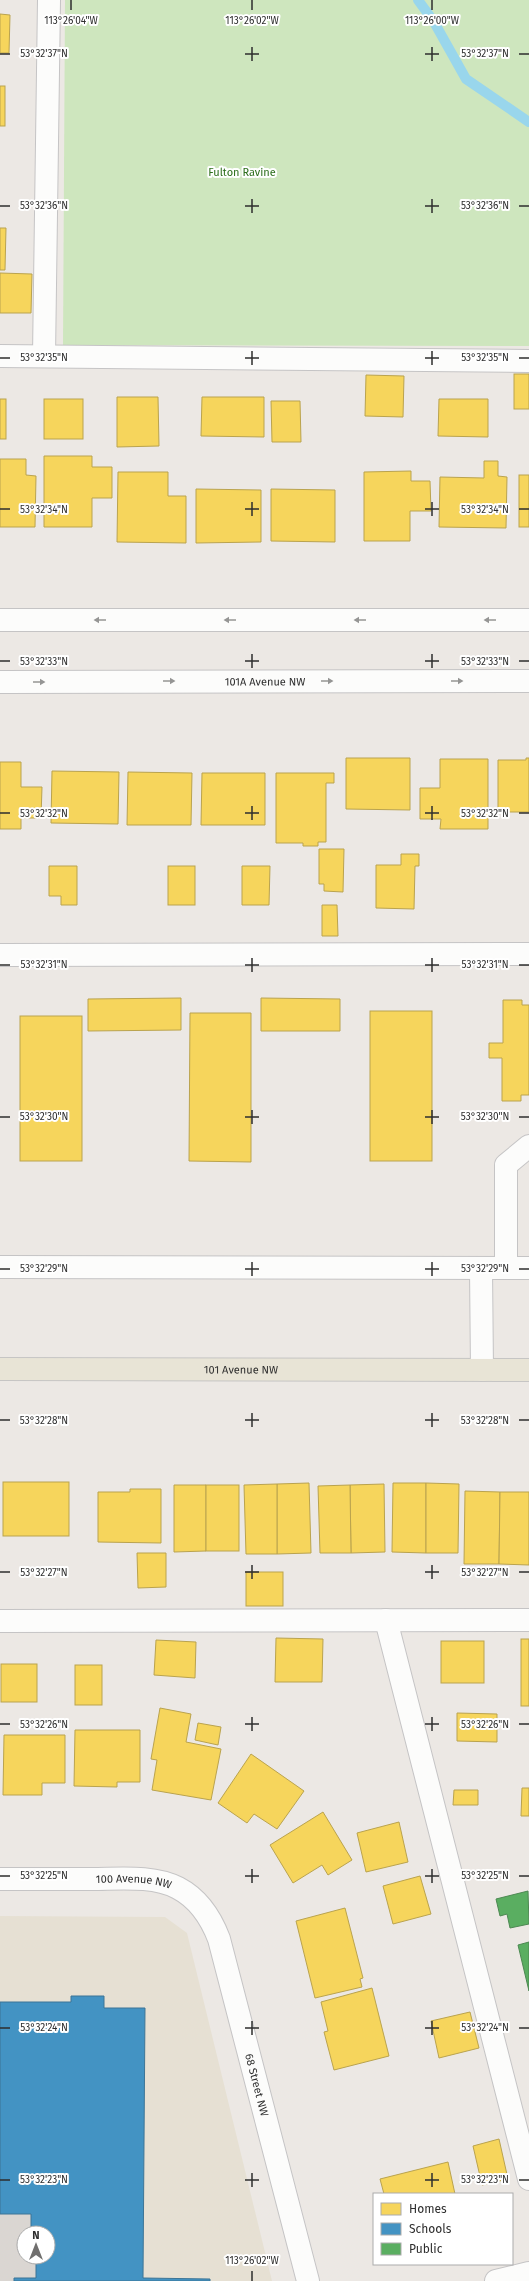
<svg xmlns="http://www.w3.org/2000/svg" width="529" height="2281" viewBox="0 0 529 2281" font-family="'Fira Sans',sans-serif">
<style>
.education{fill:#e6e0d3;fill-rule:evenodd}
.green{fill:#cee6be}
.plaza{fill:#dad6d2}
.homes{fill:#f6d55c;stroke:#baa34e}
.schools{fill:#4393c3;stroke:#3d7596}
.public{fill:#5aae61;stroke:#4d8852}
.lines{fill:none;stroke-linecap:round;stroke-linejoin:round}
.stream{stroke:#99d6ec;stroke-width:10}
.minor-casing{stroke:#c5c4c5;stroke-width:24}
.major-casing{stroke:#c6c5c4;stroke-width:24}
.minor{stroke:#fcfcfb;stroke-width:22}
.major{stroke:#e8e4d6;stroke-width:22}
.oneway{fill:#959594}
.ticks{fill:none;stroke:#2e2e2e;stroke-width:1.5}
.labels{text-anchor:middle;stroke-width:4;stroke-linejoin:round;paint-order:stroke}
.park-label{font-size:11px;fill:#2c6e1b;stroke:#fff}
.street-label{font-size:11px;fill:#2e2e2e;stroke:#fff}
.ticks-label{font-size:10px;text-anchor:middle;fill:#2e2e2e;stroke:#fff;stroke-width:4;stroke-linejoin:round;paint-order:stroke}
</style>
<rect width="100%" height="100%" fill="#ece8e4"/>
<!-- education -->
<path class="education" d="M0 1916 165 1917 187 1933 272 2281H0ZM24 2233H48V2257H24Z"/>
<!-- green -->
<path class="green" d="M65 0H529V346L63 345Z"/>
<!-- plaza -->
<path class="plaza" d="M0 2214H31V2231H36V2233H24V2257H36V2278H14V2281H0Z"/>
<!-- homes -->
<g class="homes">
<path d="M0 14 10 15 9 53H0Z"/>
<rect x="0" y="86" width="5" height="40"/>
<path d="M0 228H6L5 270H0Z"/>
<path d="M0 273 32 274 31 313H0Z"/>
<rect x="514" y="374" width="15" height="35"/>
<path d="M366 375 404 376 403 417 365 416Z"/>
<path d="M117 397H158L159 446 117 447Z"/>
<path d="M202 397H264V437L201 436Z"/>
<rect x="0" y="399" width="6" height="40"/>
<rect x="44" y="399" width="39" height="40"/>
<path d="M439 399H488V437L438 436Z"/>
<path d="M271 401H300L301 442H272Z"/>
<path d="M44 456H92V467H112V498H92V527H44Z"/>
<path d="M0 459H26V475L36 476 35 527H0Z"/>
<path d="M484 461H498V476L507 477 506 528 439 527 440 477 484 478Z"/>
<path d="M411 471V481H430L431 511H410V541H364V472Z"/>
<path d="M118 472H168V496H186V543L117 542Z"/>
<rect x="519" y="475" width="10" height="52"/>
<path d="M196 489 261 490V542L196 543Z"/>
<path d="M271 489 335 490V542L271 541Z"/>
<path d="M346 758H410V810L346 809Z"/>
<path d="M526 758H529V812H498V760H526Z"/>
<path d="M440 759H488V829H440L441 819H420V788H440Z"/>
<path d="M0 762H21V787H42L41 818H21V829H0Z"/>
<path d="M52 771 119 772 118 824 51 823Z"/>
<path d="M128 772 192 773 191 825H127Z"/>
<path d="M202 773H265V825H201Z"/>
<path d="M276 773H334V783H326V842H318V846H303V843H276Z"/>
<path d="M319 849H344L343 892 324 891V884H319Z"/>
<path d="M401 854H419V866H415L414 909 376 908V865H401Z"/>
<path d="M49 866H77V905H61V896H49Z"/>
<rect x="168" y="866" width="27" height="39"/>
<path d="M242 866H270L269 905H242Z"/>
<path d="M322 905H337L338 936H322Z"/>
<path d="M181 998V1030L88 1031V999Z"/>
<path d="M261 998 340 999V1031H261Z"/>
<path d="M503 1000H522V1005H529V1095H521V1101H502V1058H489V1043H503Z"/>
<rect x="370" y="1011" width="62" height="150"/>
<path d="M190 1013H251V1162L189 1161Z"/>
<rect x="20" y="1016" width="62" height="145"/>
<rect x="3" y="1482" width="66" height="54"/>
<path d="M309 1483 311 1553 277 1554V1484Z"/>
<path d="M393 1483H426V1553L392 1552Z"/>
<path d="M426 1483 459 1484 458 1553H426Z"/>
<path d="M277 1484V1554H246L244 1485Z"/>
<path d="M384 1484 385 1552 351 1553 350 1485Z"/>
<path d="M174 1485H206V1551L174 1552Z"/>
<rect x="206" y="1485" width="33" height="66"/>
<path d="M350 1485 351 1553H320L318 1486Z"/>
<path d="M130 1489H161V1543L98 1542V1492H130Z"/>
<path d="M465 1491 500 1492 499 1564H464Z"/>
<path d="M500 1492H529V1565L499 1564Z"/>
<path d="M137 1553H166V1587L138 1588Z"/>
<rect x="246" y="1572" width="37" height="34"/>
<path d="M276 1638 323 1639 322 1682H275Z"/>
<rect x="521" y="1639" width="8" height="67"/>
<path d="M156 1640 196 1642 195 1678 154 1675Z"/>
<rect x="441" y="1641" width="43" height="42"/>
<rect x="1" y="1664" width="36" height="38"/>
<rect x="75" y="1665" width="27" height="40"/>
<path d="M160 1708 191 1714 186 1742 221 1749 211 1800 152 1790 157 1760 151 1759Z"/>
<path d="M457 1713 497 1714V1742L457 1741Z"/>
<path d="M198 1723 221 1727 218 1745 195 1740Z"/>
<path d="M75 1730H140V1782H117V1787L74 1786Z"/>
<path d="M4 1735H65V1783H42V1795H3Z"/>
<path d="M251 1754 304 1791 277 1829 254 1814 247 1823 218 1803Z"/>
<path d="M522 1788H529V1816H521Z"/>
<path d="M454 1790H478V1805H453Z"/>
<path d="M323 1812 352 1860 328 1875 322 1865 293 1883 270 1845Z"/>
<path d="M399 1822 408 1862 366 1872 357 1833Z"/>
<path d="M420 1876 431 1914 393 1924 383 1886Z"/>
<path d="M345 1908 363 1978 360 1979 362 1987 315 1998 296 1921Z"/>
<path d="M372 1988 389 2056 334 2070 324 2032 328 2031 321 2002Z"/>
<path d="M470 2012 479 2048 439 2058 431 2021Z"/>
<path d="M499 2139 508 2179 482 2185 473 2146Z"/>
<path d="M448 2162 455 2194H384L380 2179Z"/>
</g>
<!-- schools -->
<path class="schools" d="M71 1996H104V2008H145L143 2278 210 2279V2281H14V2278H36V2257H48V2233L31 2231V2214H0V2002H71Z"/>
<!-- public -->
<g class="public">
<path d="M528 1891 529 1924 510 1928 507 1914 500 1916 496 1899Z"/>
<path d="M529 1942V1991L518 1945Z"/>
</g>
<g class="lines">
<!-- stream -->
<path class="stream" d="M418 0 434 22 466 79 529 122"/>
<defs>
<g id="minor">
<path d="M0 356 529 361"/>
<path d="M44 356 49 0"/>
<path d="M0 620H529"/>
<path id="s1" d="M0 682 529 681"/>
<path d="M0 955 529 954"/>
<path d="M0 1267 529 1268"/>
<path d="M506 1268V1165L529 1146"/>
<path d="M481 1269 482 1370"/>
<path d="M386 1620 529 2179"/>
<path d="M0 1621 529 1620"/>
<path id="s2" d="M0 1879C30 1879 61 1879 91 1879 119 1879 153 1875 178 1888 199 1899 211 1918 219 1939L308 2281"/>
<path d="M496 2281 529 2273"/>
</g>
<g id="major">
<path id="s3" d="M0 1369 529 1370"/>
</g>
</defs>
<!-- minor casing -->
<use href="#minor" class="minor-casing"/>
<!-- major casing -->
<use href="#major" class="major-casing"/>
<!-- minor -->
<use href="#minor" class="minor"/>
<!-- major -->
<use href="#major" class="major"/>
</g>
<!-- one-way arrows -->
<defs><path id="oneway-solid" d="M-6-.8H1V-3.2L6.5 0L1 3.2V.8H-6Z"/></defs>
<g class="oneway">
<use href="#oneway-solid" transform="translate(100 620) rotate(180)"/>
<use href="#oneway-solid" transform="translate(230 620) rotate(180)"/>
<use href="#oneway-solid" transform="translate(360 620) rotate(180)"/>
<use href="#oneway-solid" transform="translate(490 620) rotate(180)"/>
<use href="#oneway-solid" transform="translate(169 681)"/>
<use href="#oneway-solid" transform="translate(327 681)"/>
<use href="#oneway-solid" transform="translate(457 681)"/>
<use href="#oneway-solid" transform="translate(39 682)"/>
</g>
<!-- ticks -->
<path class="ticks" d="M71 0V10M252 0V10M432 0V10M252 47V61M432 47V61M0 54H10M245 54H259M425 54H439M519 54H529M252 199V213M432 199V213M0 206H10M245 206H259M425 206H439M519 206H529M252 351V365M432 351V365M0 358H10M245 358H259M425 358H439M519 358H529M252 502V516M432 502V516M0 509H10M245 509H259M425 509H439M519 509H529M252 654V668M432 654V668M0 661H10M245 661H259M425 661H439M519 661H529M252 806V820M432 806V820M0 813H10M245 813H259M425 813H439M519 813H529M252 958V972M432 958V972M0 965H10M245 965H259M425 965H439M519 965H529M252 1110V1124M432 1110V1124M0 1117H10M245 1117H259M425 1117H439M519 1117H529M252 1262V1276M432 1262V1276M0 1269H10M245 1269H259M425 1269H439M519 1269H529M252 1413V1427M432 1413V1427M0 1420H10M245 1420H259M425 1420H439M519 1420H529M252 1565V1579M432 1565V1579M0 1572H10M245 1572H259M425 1572H439M519 1572H529M252 1717V1731M432 1717V1731M0 1724H10M245 1724H259M425 1724H439M519 1724H529M252 1869V1883M432 1869V1883M0 1876H10M245 1876H259M425 1876H439M519 1876H529M252 2021V2035M432 2021V2035M0 2028H10M245 2028H259M425 2028H439M519 2028H529M252 2173V2187M432 2173V2187M0 2180H10M245 2180H259M425 2180H439M519 2180H529M252 2271V2281"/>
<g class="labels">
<!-- park labels -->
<g class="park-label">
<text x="242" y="176">Fulton Ravine</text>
</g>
<!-- street labels -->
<g class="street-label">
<text dy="4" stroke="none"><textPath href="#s1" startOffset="265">101A Avenue NW</textPath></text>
<text dy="4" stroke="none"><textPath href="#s3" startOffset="241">101 Avenue NW</textPath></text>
<text dy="4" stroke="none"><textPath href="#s2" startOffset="134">100 Avenue NW</textPath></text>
<text dy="4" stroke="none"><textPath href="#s2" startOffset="397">68 Street NW</textPath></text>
</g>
</g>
<g class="ticks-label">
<text x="71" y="24">113°26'04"W</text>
<text x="252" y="24">113°26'02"W</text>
<text x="432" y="24">113°26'00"W</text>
<text x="44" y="57">53°32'37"N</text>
<text x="485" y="57">53°32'37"N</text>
<text x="44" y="209">53°32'36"N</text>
<text x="485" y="209">53°32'36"N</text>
<text x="44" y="361">53°32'35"N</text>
<text x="485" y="361">53°32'35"N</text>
<text x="44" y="513">53°32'34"N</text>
<text x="485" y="513">53°32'34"N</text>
<text x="44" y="665">53°32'33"N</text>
<text x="485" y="665">53°32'33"N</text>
<text x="44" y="817">53°32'32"N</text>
<text x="485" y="817">53°32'32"N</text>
<text x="44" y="968">53°32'31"N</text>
<text x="485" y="968">53°32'31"N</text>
<text x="44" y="1120">53°32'30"N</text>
<text x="485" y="1120">53°32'30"N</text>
<text x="44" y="1272">53°32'29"N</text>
<text x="485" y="1272">53°32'29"N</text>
<text x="44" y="1424">53°32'28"N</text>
<text x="485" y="1424">53°32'28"N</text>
<text x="44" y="1576">53°32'27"N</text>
<text x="485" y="1576">53°32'27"N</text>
<text x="44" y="1728">53°32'26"N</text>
<text x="485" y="1728">53°32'26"N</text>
<text x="44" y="1879">53°32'25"N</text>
<text x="485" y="1879">53°32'25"N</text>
<text x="44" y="2031">53°32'24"N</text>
<text x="485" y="2031">53°32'24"N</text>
<text x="44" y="2183">53°32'23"N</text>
<text x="485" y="2183">53°32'23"N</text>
<text x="252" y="2264">113°26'02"W</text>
</g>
<!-- legend -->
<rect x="373" y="2193" width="140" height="72" fill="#ffffff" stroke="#ababab"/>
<rect x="381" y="2203" width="20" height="12" fill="#f6d55c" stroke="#ababab"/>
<text x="409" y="2213" font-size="12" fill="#2e2e2e">Homes</text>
<rect x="381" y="2223" width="20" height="12" fill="#4393c3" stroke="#ababab"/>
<text x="409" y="2233" font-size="12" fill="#2e2e2e">Schools</text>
<rect x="381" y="2243" width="20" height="12" fill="#5aae61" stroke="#ababab"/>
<text x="409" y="2253" font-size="12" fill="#2e2e2e">Public</text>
<!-- north arrow -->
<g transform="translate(36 2245)"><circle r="19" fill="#ffffff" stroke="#ababab"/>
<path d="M0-3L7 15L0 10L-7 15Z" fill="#706f6e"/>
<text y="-6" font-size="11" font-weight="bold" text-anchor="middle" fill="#2e2e2e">N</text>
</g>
</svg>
